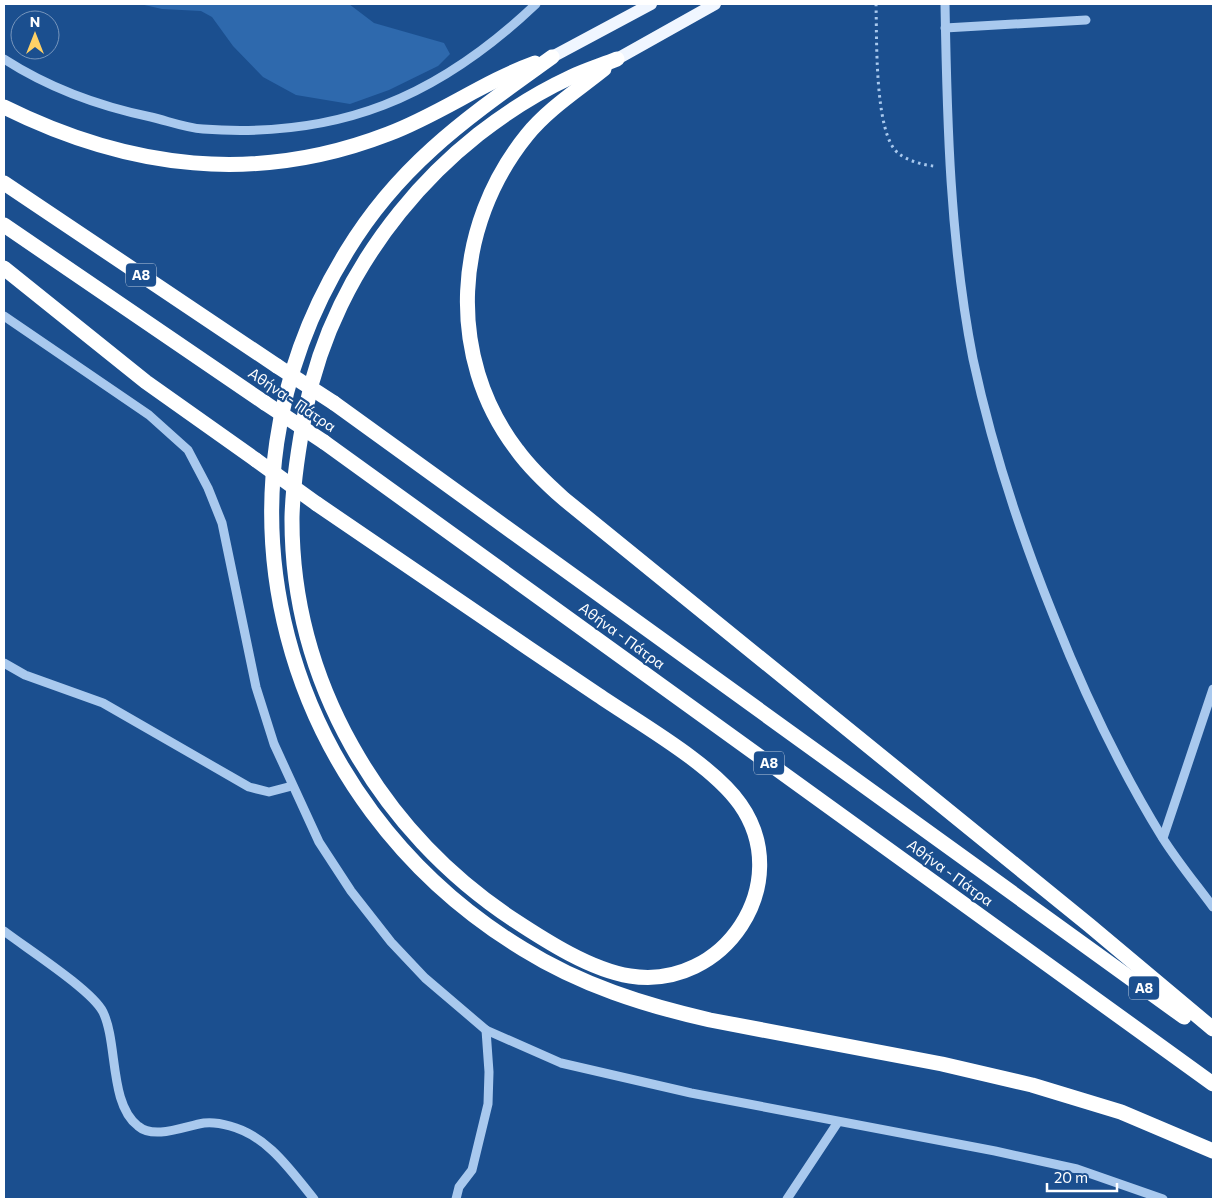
<svg xmlns="http://www.w3.org/2000/svg" width="1217" height="1203" viewBox="0 0 1217 1203" font-family="Commissioner,sans-serif">
<style>
.green{fill:#2e69ad}
.lines{fill:none;stroke-linecap:round;stroke-linejoin:round}
.path{stroke:#a9c9ee;stroke-width:3;stroke-dasharray:2.5 4;stroke-linecap:butt}
.minor{stroke:#a9c9ee;stroke-width:9}
.major{stroke:#f0f6ff;stroke-width:12}
.highway{stroke:#fff;stroke-width:15}
.highway-bridge{stroke:#fff;stroke-width:15}
.labels{text-anchor:middle;stroke-width:4.5;stroke-linejoin:round;paint-order:stroke}
.shield{fill:#1b4f8f;stroke:#bbcadd;stroke-width:1}
.shield-label{font-size:14px;font-weight:bold;fill:#fff}
.street-label{font-size:15px;fill:#fff;stroke:#1b4f8f}
</style>
<rect width="100%" height="100%" fill="#1b4f8f"/>
<!-- green -->
<path class="green" d="M140 4H349L374 23 444 43 450 54 438 66 389 90 350 104 296 95 263 77 233 46 212 17 201 11 162 9Z"/>
<g class="lines">
<!-- path -->
<path class="path" d="M876 4C877 35 874 134 898 153 908 161 923 165 934 166"/>
<!-- minor -->
<g class="minor">
<path d="M945 4C947 122 950 242 973 359 992 448 1020 533 1054 617 1084 693 1119 767 1162 837 1177 861 1196 884 1213 907"/>
<path d="M945 28 1086 20"/>
<path d="M4 59C49 88 98 106 151 117 168 121 186 128 203 129 339 139 438 97 536 4"/>
<path d="M4 316 149 415 188 450 208 488 222 523 256 687 274 744 319 842 351 891 391 942 425 978 486 1030 561 1063 691 1093 995 1151 1077 1169 1163 1199"/>
<path d="M4 663 25 675 103 703 249 787 269 792 292 786"/>
<path d="M1163 838 1213 689"/>
<path d="M4 931C26 948 92 990 103 1012 118 1043 109 1104 138 1126 154 1140 185 1126 204 1123 212 1122 223 1124 230 1126 268 1136 291 1171 314 1199"/>
<path d="M456 1199 459 1187 472 1170 488 1104 489 1072 486 1030"/>
<path d="M787 1199 838 1122"/>
</g>
<!-- major -->
<g class="major">
<path d="M552 57 651 4"/>
<path d="M617 59 715 4"/>
</g>
<!-- highway -->
<g class="highway">
<path d="M552 57C470 116 401 162 347 251 196 495 281 802 523 949 581 985 644 1005 710 1020L942 1064 1032 1085 1121 1112 1213 1151"/>
<path d="M604 69C578 90 548 109 527 135 454 225 445 356 517 450 530 468 547 484 564 499L1089 925 1213 1029"/>
<path d="M4 107C129 169 256 185 388 134 439 115 483 82 535 63"/>
<path d="M4 183 277 366"/>
<path d="M4 225 265 403"/>
<path d="M4 268 146 382 256 460"/>
<path d="M334 403 1184 1017"/>
<path d="M324 442 1213 1084"/>
<path d="M317 504C411 568 504 632 598 695 639 723 712 764 740 804 796 883 724 991 630 976 591 970 546 941 514 920 379 831 291 680 292 517 293 481 299 444 306 408 334 266 440 138 571 77 586 70 602 65 617 59"/>
</g>
<!-- highway-bridge -->
<g class="highway-bridge">
<path d="M277 366 334 403"/>
<path d="M265 403 324 442"/>
<path d="M256 460 317 504"/>
</g>
</g>
<g class="labels">
<!-- shield labels -->
<g class="shield">
<rect x="126" y="263.5" width="30" height="23" rx="4"/>
<rect x="754" y="751.5" width="30" height="23" rx="4"/>
<rect x="1129" y="976.5" width="30" height="23" rx="4"/>
</g>
<g class="shield-label">
<text x="141" y="280">Α8</text>
<text x="769" y="768">Α8</text>
<text x="1144" y="993">Α8</text>
</g>
<!-- street labels -->
<g class="street-label">
<text transform="translate(292 400) rotate(34)" y="5">Αθήνα - Πάτρα</text>
<text transform="translate(622 636) rotate(36)" y="5">Αθήνα - Πάτρα</text>
<text transform="translate(950 873) rotate(36)" y="5">Αθήνα - Πάτρα</text>
</g>
</g>
<!-- border -->
<rect width="1217" height="1203" fill="none" stroke="#ffffff" stroke-width="10"/>
<!-- north arrow -->
<g transform="translate(35 35)"><circle r="24" fill="#1b4f8f" stroke="#7695bc"/>
<path d="M0-4L9 19L0 12L-9 19Z" fill="#ffd166"/>
<text y="-8" font-size="14" font-weight="bold" text-anchor="middle" fill="#ffffff">N</text>
</g>
<!-- scale -->
<path d="M1047 1183v8h70v-8" fill="none" stroke="#ffffff" stroke-width="2.5"/>
<text x="1054" y="1183" font-size="15" fill="#ffffff" stroke="#1b4f8f" stroke-width="4" paint-order="stroke">20 m</text>
</svg>
